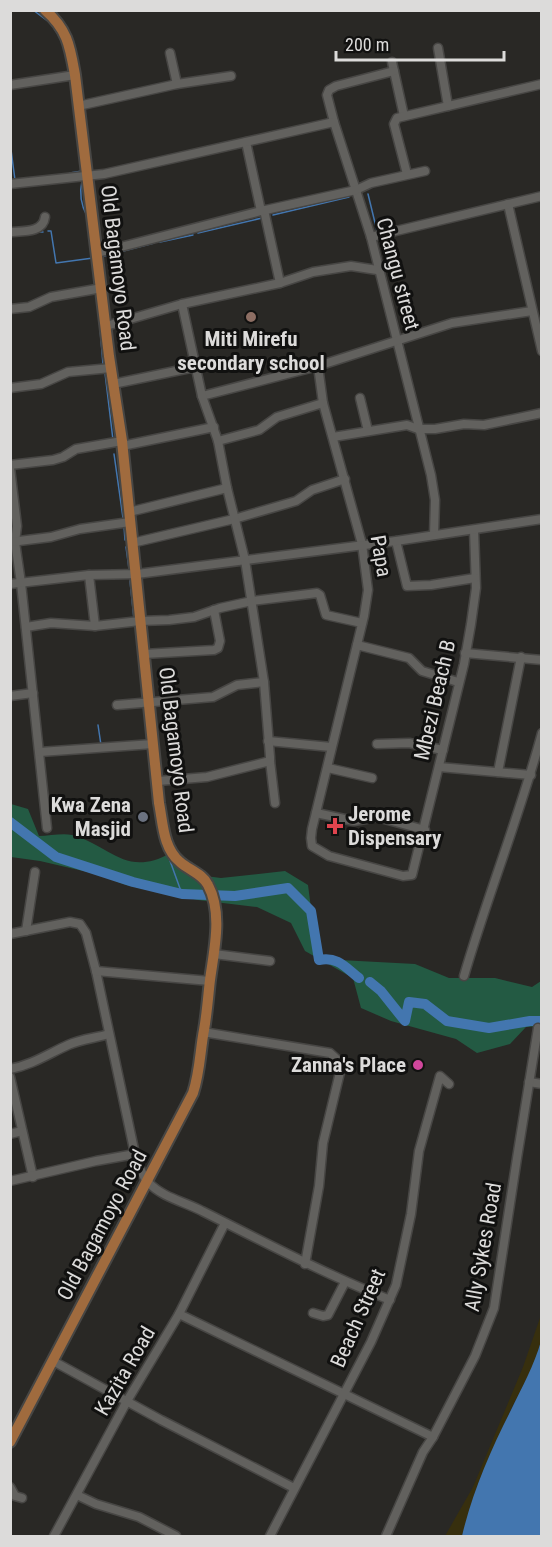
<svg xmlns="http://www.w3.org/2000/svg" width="552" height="1547" viewBox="0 0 552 1547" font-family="'Roboto Condensed',sans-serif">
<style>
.green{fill:#235a43}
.sand{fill:#372f0e}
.water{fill:#4376af}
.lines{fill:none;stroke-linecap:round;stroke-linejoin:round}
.stream{stroke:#4376af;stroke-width:1.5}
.river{stroke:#4376af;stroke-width:10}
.minor-casing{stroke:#474644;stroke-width:11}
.major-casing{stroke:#474644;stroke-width:14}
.minor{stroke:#62615e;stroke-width:8}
.major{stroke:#a06b3e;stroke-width:10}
.education-dot{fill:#8d6e63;stroke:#111110;stroke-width:2}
.worship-dot{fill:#6b7280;stroke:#111110;stroke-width:2}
.health-dot{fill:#e0444e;stroke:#111110;stroke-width:2}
.hotel-dot{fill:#d1479c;stroke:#111110;stroke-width:2}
.labels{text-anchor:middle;stroke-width:6;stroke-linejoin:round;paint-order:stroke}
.street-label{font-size:21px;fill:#dcdbda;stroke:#111110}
.poi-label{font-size:21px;font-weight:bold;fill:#dcdbda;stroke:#111110;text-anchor:end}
</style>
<rect width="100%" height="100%" fill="#292825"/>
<!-- green -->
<path class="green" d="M11 804 28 809 39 836C49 836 62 833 72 835 112 846 125 878 171 853L197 875 221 878 285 871 308 885 317 954 321 959 415 964 449 978H495L532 987 541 981V1026L526 1027 510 1044 477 1053 456 1039 391 1021 361 1008 353 978 305 951 291 923 257 907 198 900 126 885 96 874 40 861 11 857Z"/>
<!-- sand -->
<path class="sand" d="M541 1315V1341L534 1365 510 1411 477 1486 462 1536H445L473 1487 523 1367Z"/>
<!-- water -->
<path class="water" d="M541 1341V1536H462C472 1493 491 1449 511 1410 522 1387 534 1366 541 1341Z"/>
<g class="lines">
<!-- stream -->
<g class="stream">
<path d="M33 10 49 22"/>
<path d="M54 28 61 39"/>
<path d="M10 142 15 180"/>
<path d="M70 173 82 171V170"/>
<path d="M82 181C79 194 81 205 87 216"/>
<path d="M368 194 377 231"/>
<path d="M273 215 349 197"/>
<path d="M48 231H51L56 263 93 258"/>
<path d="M37 232H43"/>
<path d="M198 233 262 218"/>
<path d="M160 242 193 235"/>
<path d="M104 256 154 243"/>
<path d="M93 264 95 286"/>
<path d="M99 317 103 364"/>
<path d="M105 373 113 440"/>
<path d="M114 454 123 518"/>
<path d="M124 526 125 540"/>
<path d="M126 547 129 569"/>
<path d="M130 581 134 619"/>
<path d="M135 624 136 630"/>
<path d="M98 725 101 745"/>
<path d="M146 728 147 741"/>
<path d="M169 858 182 894"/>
</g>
<!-- river -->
<g class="river">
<path d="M10 822 56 857 133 882 182 894 235 896 288 888 311 911 319 960C338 956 346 968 359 978"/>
<path d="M370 982 381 991 405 1021 409 1002 425 1004 447 1021 489 1028 530 1021H542"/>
</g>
<defs>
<g id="minor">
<path d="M438 48 448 106"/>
<path d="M170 53 177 84"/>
<path d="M392 62 404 116"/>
<path d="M394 71 336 86 329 90 327 95 334 122 371 237 431 475 435 500 434 535"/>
<path d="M10 85 75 75"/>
<path d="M78 106 177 84 231 76"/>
<path d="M246 142 261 211"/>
<path d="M407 174 394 124 397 118 542 84"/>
<path d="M10 184 104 174 334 122"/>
<path d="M508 204 542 351"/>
<path d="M264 210 280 283"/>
<path d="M10 232C23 231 43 233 45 217"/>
<path d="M371 237 542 196"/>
<path d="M97 253 261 211 356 190 371 183 425 171"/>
<path d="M10 309 29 307 51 297 102 288"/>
<path d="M106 326 182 304 280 283 313 272 351 266 377 270"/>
<path d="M318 366 323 403 362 544 368 590 364 616 312 829 311 838 312 846 329 856 403 876 412 875 464 664 471 624 476 588 474 530"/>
<path d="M113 384 195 367"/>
<path d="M10 388 41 384 68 372 111 368"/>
<path d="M202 396 318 366 452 323 532 311"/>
<path d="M360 398 368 431"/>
<path d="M333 437 407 425 418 429H435L464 424 484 425 542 413"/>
<path d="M218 441 259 430 277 417 323 403"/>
<path d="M122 446 214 427"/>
<path d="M10 465 53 460 63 457 76 449 122 441"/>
<path d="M10 468 17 526 15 542 21 583 47 828"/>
<path d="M129 512 227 488"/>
<path d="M396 541 407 586 431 585 475 578"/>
<path d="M11 542 51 537 80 529 130 522"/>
<path d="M132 543 234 519 296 501 312 490 345 479"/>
<path d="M89 575 95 626"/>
<path d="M10 584 89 575 137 574 396 541 542 519"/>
<path d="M26 627 51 623 95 626 140 621 169 620 194 617 220 608 252 601 317 593 320 595 326 615 362 623"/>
<path d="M357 645 409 658 422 671 458 682"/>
<path d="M465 653 542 660"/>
<path d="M144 654 214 650 218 648 220 641 214 610"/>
<path d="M10 696 33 693"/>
<path d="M117 705 213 697 237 685 264 682"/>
<path d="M268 741 331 747"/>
<path d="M377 744 409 743 443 750"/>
<path d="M40 752 153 744"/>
<path d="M270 761 275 803"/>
<path d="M439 767 531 775"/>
<path d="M328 768 372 778"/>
<path d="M498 772 521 657"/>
<path d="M158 781 207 777 270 761V757L264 682 245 560 227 488 218 441 202 396 182 304"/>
<path d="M316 813 354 821 377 817 425 830"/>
<path d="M26 931 35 872"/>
<path d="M10 934 70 922 80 924 86 933 96 971 135 1154C139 1164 141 1176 149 1183 162 1197 185 1202 202 1211 264 1242 325 1274 390 1300"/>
<path d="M214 954 270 961"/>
<path d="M96 971 210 981"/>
<path d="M464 976C488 894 520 815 542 733"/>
<path d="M203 1032 330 1053 342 1064 323 1143 319 1186 305 1264"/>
<path d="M10 1069C32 1065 48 1054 68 1045 81 1039 96 1038 109 1034"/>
<path d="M10 1077 33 1177"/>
<path d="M529 1082 542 1084"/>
<path d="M10 1134 22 1131"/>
<path d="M10 1181 96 1161 135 1154"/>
<path d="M313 1313 323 1316 328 1315 345 1282"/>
<path d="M179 1314 433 1437"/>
<path d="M53 1361 161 1420 294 1488"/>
<path d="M10 1487 15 1496 22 1498"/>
<path d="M77 1495 96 1504 139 1517 176 1536"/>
<path d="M54 1536 127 1401 179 1314 225 1223"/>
<path d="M270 1536 371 1342 396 1285 411 1214 419 1151 440 1076 449 1084"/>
<path d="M386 1536 423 1452 433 1437 475 1356 494 1308 517 1158 538 1028"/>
</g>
<path id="major" d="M10 1442 193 1093C200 1072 200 1051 204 1030 207 1013 208 997 210 980 214 950 223 913 208 885 203 874 189 870 180 862 163 848 163 823 159 803L122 441 109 356 75 75C70 47 68 30 45 10"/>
</defs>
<!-- minor casing -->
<use href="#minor" class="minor-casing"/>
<!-- major casing -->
<use href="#major" class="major-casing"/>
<!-- minor -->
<use href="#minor" class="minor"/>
<!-- major -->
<use href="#major" class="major"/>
</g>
<!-- markers -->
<circle class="education-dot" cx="251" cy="317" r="6"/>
<circle class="worship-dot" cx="143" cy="817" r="6"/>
<path class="health-dot" d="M332 817h6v6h6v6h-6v6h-6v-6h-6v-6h6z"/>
<circle class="hotel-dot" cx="418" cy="1065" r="6"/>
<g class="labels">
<!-- street labels -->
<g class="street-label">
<text transform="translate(118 268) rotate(83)" y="7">Old Bagamoyo Road</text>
<text transform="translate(398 274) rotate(75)" y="7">Changu street</text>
<text transform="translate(381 556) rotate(80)" y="7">Papa</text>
<text transform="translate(435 700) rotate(-77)" y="7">Mbezi Beach B</text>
<text transform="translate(176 750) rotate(83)" y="7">Old Bagamoyo Road</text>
<text transform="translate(102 1225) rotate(-62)" y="7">Old Bagamoyo Road</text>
<text transform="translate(483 1247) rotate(-80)" y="7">Ally Sykes Road</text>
<text transform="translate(358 1318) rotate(-66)" y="7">Beach Street</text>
<text transform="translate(125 1371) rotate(-60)" y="7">Kazita Road</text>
</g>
<!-- poi labels -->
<g class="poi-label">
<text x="251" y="346" text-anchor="middle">Miti Mirefu<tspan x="251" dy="24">secondary school</tspan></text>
<text x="131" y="812">Kwa Zena<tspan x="131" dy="24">Masjid</tspan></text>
<text x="348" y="821" text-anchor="start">Jerome<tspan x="348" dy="24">Dispensary</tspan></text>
<text x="406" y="1072">Zanna's Place</text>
</g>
</g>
<!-- border -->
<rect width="552" height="1547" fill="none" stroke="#dcdbda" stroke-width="24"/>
<!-- scale -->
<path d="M336 51v9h168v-9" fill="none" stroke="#dcdbda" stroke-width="3"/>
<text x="345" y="51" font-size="18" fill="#dcdbda" stroke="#111110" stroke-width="4.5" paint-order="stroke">200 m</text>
</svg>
